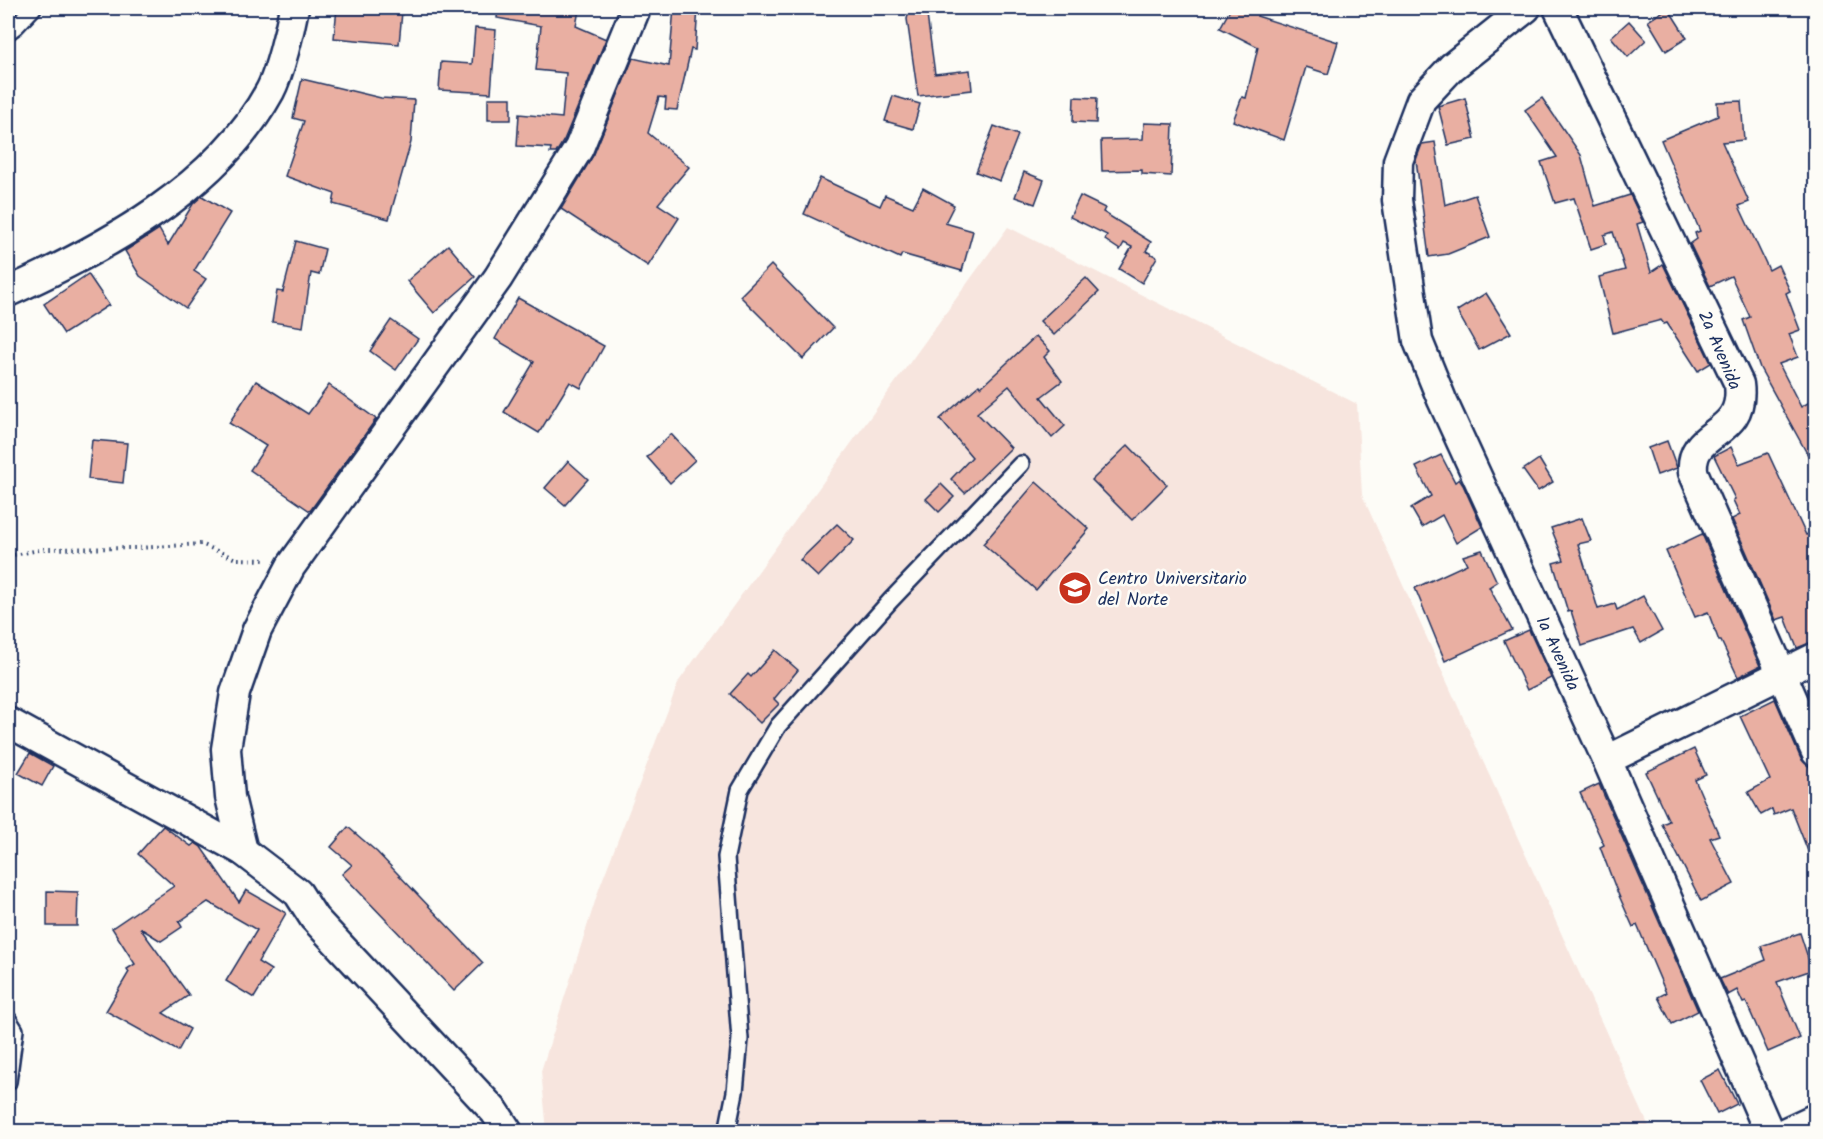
<svg xmlns="http://www.w3.org/2000/svg" width="1823" height="1139" viewBox="0 0 1823 1139" font-family="Kalam,sans-serif">
<style>
.built{fill:#f7e5de}
.building{fill:#e9afa2;stroke:#1b2f5e;stroke-width:1.5}
.lines{fill:none;stroke-linecap:round;stroke-linejoin:round}
.lane-casing{stroke:#1b2f5e;stroke-width:20}
.street-casing{stroke:#1b2f5e;stroke-width:33}
.path{stroke:#1b2f5e;stroke-width:4;stroke-dasharray:1.5 4.5;stroke-linecap:butt}
.lane{stroke:#fdfcf7;stroke-width:15}
.street{stroke:#fdfcf7;stroke-width:28}
.labels{text-anchor:middle;stroke-width:5;stroke-linejoin:round;paint-order:stroke}
.street-label{font-size:18px;fill:#1b2f5e;stroke:#fdfcf7}
.poi-label{font-size:18px;fill:#1b2f5e;stroke:#fdfcf7;text-anchor:start}
</style>
<rect width="100%" height="100%" fill="#fdfcf7"/>
<filter id="ink" filterUnits="userSpaceOnUse"><feTurbulence type="fractalNoise" baseFrequency=".0167" numOctaves="2"/><feDisplacementMap in="SourceGraphic" scale="12" xChannelSelector="R" yChannelSelector="G"/><feConvolveMatrix kernelMatrix="1 2 1 2 8 2 1 2 1" color-interpolation-filters="sRGB"/></filter>
<g filter="url(#ink)">
<!-- built -->
<path class="built" d="M1008 227 1357 404 1362 495 1651 1131H547L541 1071 599 889 679 681Z"/>
<!-- building -->
<g class="building">
<path d="M337 8 402 12 399 44 334 38Z"/>
<path d="M498 8H560L579 10 576 26 606 39 564 140 556 153H550L551 148 517 146 519 114 562 118 566 73 536 70 541 26 497 18Z"/>
<path d="M674 8H698L695 50 691 49 677 110 665 109 666 98 659 97 648 133 689 167 658 204 679 218 648 266 561 209 594 154 633 58 669 66Z"/>
<path d="M910 8H926L935 74 970 70 972 90 918 96 907 19Z"/>
<path d="M1231 8H1261L1257 16 1338 42 1328 74 1306 67 1284 140 1233 121 1242 97 1246 98 1258 47 1220 28Z"/>
<path d="M1668 8 1687 38 1666 51 1648 21Z"/>
<path d="M1629 21 1646 40 1628 57 1611 37Z"/>
<path d="M475 28 496 30 491 93 439 90 441 62 472 64Z"/>
<path d="M302 79 381 98 414 100 411 142 389 219 333 204 335 194 285 176 304 121 293 118Z"/>
<path d="M893 96 920 104 913 129 885 121Z"/>
<path d="M1074 97 1097 98 1096 123 1073 122Z"/>
<rect x="488" y="98" width="23" height="22"/>
<path d="M1465 98 1475 139 1448 145 1438 106Z"/>
<path d="M1542 98 1581 155 1595 206 1630 195 1643 222 1637 224 1651 272 1663 264 1711 363 1698 371 1667 323 1664 324 1661 320 1613 333 1599 277 1625 270 1613 232 1604 235 1606 244 1591 249 1574 198 1555 203 1541 162 1557 157 1525 110Z"/>
<path d="M1741 101 1744 140 1722 142 1749 202 1739 206 1769 270 1778 265 1790 291 1786 293 1800 330 1789 334 1798 357 1779 364 1801 407 1815 399V468L1760 368 1743 320 1750 317 1731 276 1710 286 1690 244 1697 239 1695 233 1700 231 1661 140 1718 116 1717 102Z"/>
<path d="M1144 123 1173 124 1171 176 1142 174V170L1102 171 1101 140 1143 139Z"/>
<path d="M994 126 1018 135 1000 181 976 172Z"/>
<path d="M1435 142 1445 205 1475 195 1490 237 1448 254 1429 257 1416 160 1422 144Z"/>
<path d="M1024 172 1044 180 1035 204 1015 197Z"/>
<path d="M820 178 880 206 885 195 913 207 923 188 954 205 945 223 973 231 962 271 902 254 900 258 804 214Z"/>
<path d="M202 196 230 213 194 271 206 279 186 308 140 276 125 251 159 229 168 245 193 204Z"/>
<path d="M1080 196 1105 208 1103 212 1151 242 1146 251 1157 257 1142 283 1119 269 1132 247 1124 243 1120 250 1105 240 1107 235 1070 217Z"/>
<path d="M296 241 325 249 319 275 311 273 303 327 272 322 277 291 283 292Z"/>
<path d="M448 245 475 277 434 313 407 281Z"/>
<path d="M771 265 833 328 803 359 740 296Z"/>
<path d="M88 274 109 305 64 334 44 304Z"/>
<path d="M1086 278 1099 292 1054 335 1040 321Z"/>
<path d="M1486 293 1511 333 1479 350 1457 311Z"/>
<path d="M518 298 604 346 581 388 570 382 539 433 504 412 534 362 495 339Z"/>
<path d="M391 320 418 339 396 370 370 351Z"/>
<path d="M1036 336 1050 351 1044 357 1062 381 1041 397 1065 426 1052 438 1009 386 977 413 1011 448 965 493 951 479 972 457 940 419 979 385 981 387Z"/>
<path d="M256 381 308 414 329 385 376 419 310 511 250 470 266 446 229 423Z"/>
<path d="M671 434 695 460 670 483 647 457Z"/>
<path d="M92 440 127 443 123 483 88 479Z"/>
<path d="M1667 441 1677 468 1657 475 1648 448Z"/>
<path d="M1128 445 1167 485 1132 520 1092 480Z"/>
<path d="M1731 447 1739 464 1768 453 1806 535 1815 531V641L1797 648 1785 617 1776 620 1732 519 1740 515 1733 500 1735 499 1714 456Z"/>
<path d="M1441 455 1455 482 1459 479 1463 485 1482 527 1456 543 1442 515 1422 527 1411 508 1431 496 1416 467Z"/>
<path d="M1539 459 1553 482 1538 491 1523 470Z"/>
<path d="M568 461 588 479 565 505 545 488Z"/>
<path d="M1036 482 1089 529 1036 590 983 544Z"/>
<path d="M941 484 954 497 939 512 926 499Z"/>
<path d="M1582 518 1591 541 1578 544 1598 609 1615 604 1617 610 1643 596 1662 631 1641 643 1633 629 1582 646 1571 611 1568 612 1553 563 1564 560 1551 528Z"/>
<path d="M837 524 854 540 818 577 800 560Z"/>
<path d="M1702 534 1760 666 1738 677 1721 641H1719L1708 612 1695 617 1666 551Z"/>
<path d="M1482 550 1497 582 1489 587 1512 630 1445 661 1415 588 1467 564 1463 556Z"/>
<path d="M1529 630 1551 678 1527 690 1504 641Z"/>
<path d="M775 650 798 670 774 699 779 704 760 723 730 694 748 674 751 677Z"/>
<path d="M1775 699 1801 759 1809 766 1815 781V869L1791 808 1774 815 1772 809 1761 815 1748 792 1770 780 1740 716Z"/>
<path d="M1694 749 1706 775 1695 780 1719 835 1710 838 1734 884 1701 901 1662 824 1669 821 1646 772Z"/>
<path d="M30 753 53 766 42 786 18 773Z"/>
<path d="M1599 784 1698 1011 1672 1024 1658 997 1666 993 1637 925 1633 927 1616 889 1600 847 1604 845 1580 793Z"/>
<path d="M163 826 191 846 195 843 201 847 239 902 246 890 286 913 258 962 271 970 254 998 226 981 257 930 208 902 179 922 182 927 161 941 140 928 189 995 163 1013 190 1029 178 1051 106 1011 129 972 127 969 135 964 112 928 174 886 138 854Z"/>
<path d="M348 827 377 852 483 963 454 991 342 874 352 865 331 847Z"/>
<path d="M47 891 78 892 77 926H47Z"/>
<path d="M1800 933 1812 970 1777 982 1800 1038 1768 1052 1746 1002 1743 1003 1737 990 1728 995 1720 979 1766 960 1761 946Z"/>
<path d="M1720 1070 1737 1104 1717 1114 1700 1080Z"/>
</g>
<g class="lines">
<defs>
<g id="lane">
<path d="M8 32 16 26 33 8"/>
<path d="M8 1019 15 1030 8 1082"/>
<path d="M727 1132 735 1092 740 1039 726 857 740 790 778 726 891 600 1021 464"/>
</g>
<g id="street">
<path id="s1" d="M1526 8 1452 67 1421 100 1398 161 1397 200 1418 341 1442 400 1607 760 1769 1132"/>
<path d="M1558 8 1739 384C1746 439 1689 427 1693 472L1816 752"/>
<path d="M8 292C105 248 217 188 270 91 280 72 290 29 294 8"/>
<path d="M8 722 243 851 298 893 314 918 495 1112 508 1132"/>
<path d="M1607 760 1816 657"/>
<path d="M243 851 230 797 226 749 235 693 257 630 291 566 498 278 579 148 636 8"/>
<path d="M1786 1132 1816 1118"/>
</g>
</defs>
<!-- lane casing -->
<use href="#lane" class="lane-casing"/>
<!-- street casing -->
<use href="#street" class="street-casing"/>
<!-- path -->
<path class="path" d="M8 556 44 549 138 548 201 544 236 559 267 560"/>
<!-- lane -->
<use href="#lane" class="lane"/>
<!-- street -->
<use href="#street" class="street"/>
</g>
</g>
<!-- icons -->
<defs>
<symbol id="university-disc" viewBox="-11 -11 22 22"><circle r="9.5" fill="#c8321e" stroke="#fdfcf7"/><path d="M0-5L7-2L0 1L-7-2ZM-4 1L0 2.5L4 1V4Q0 6-4 4Z" fill="#fff"/></symbol>
</defs>
<g fill-rule="evenodd">
<use href="#university-disc" x="1056" y="569" width="38" height="38"/>
</g>
<g class="labels">
<!-- street labels -->
<g class="street-label">
<text transform="translate(1720 350) rotate(67)" y="6">2a Avenida</text>
<text dy="6" stroke="none"><textPath href="#s1" startOffset="729">1a Avenida</textPath></text>
</g>
<!-- poi labels -->
<g class="poi-label">
<text x="1098" y="584">Centro Universitario<tspan x="1098" dy="21">del Norte</tspan></text>
</g>
</g>
<!-- margin -->
<rect width="1823" height="1139" fill="none" stroke="#fdfcf7" stroke-width="30"/>
<rect x="15" y="15" width="1793" height="1109" fill="none" stroke="#1b2f5e" stroke-width="2" filter="url(#ink)"/>
</svg>
